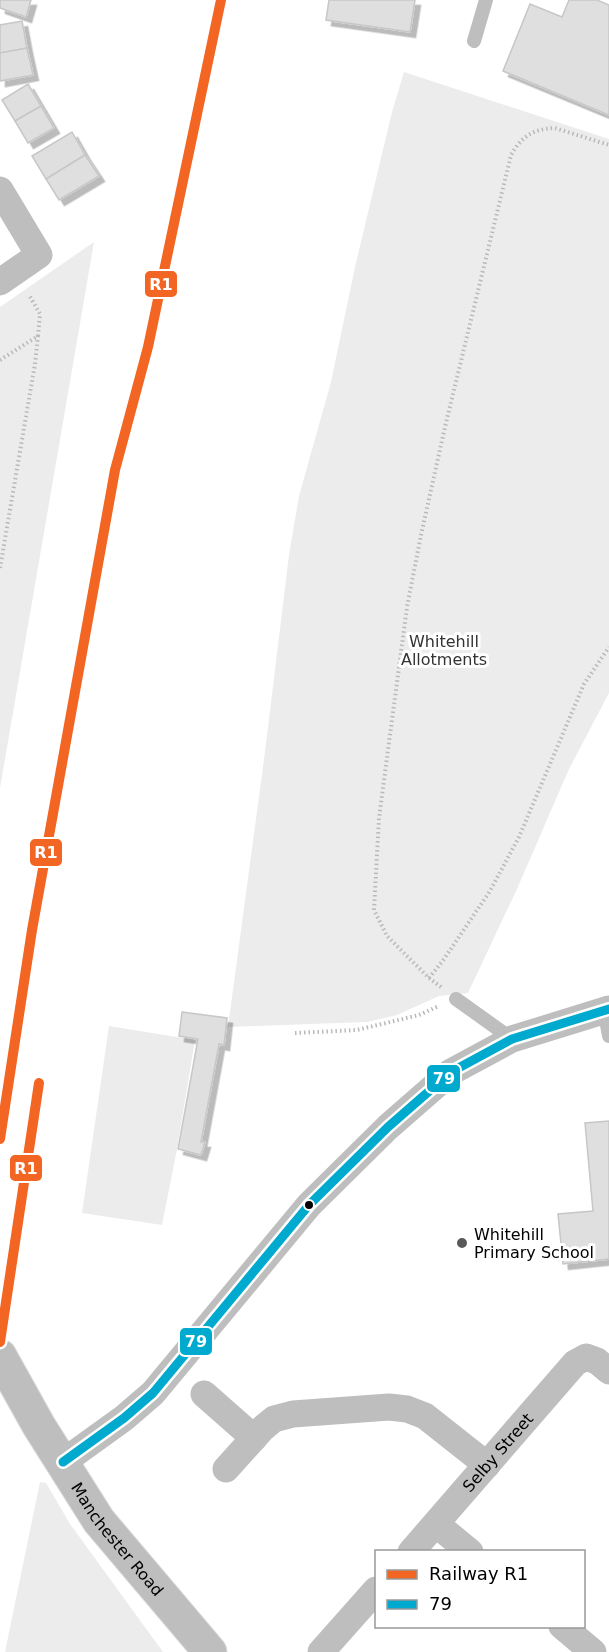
<svg xmlns="http://www.w3.org/2000/svg" width="609" height="1652" viewBox="0 0 609 1652" font-family="'DejaVu Sans',sans-serif">
<style>
.green{fill:#ececec}
.building{fill:#dfdfdf;stroke:#c7c7c7;stroke-width:1.5;filter:url(#shadow)}
.lines{fill:none;stroke-linecap:round;stroke-linejoin:round}
.primary-casing{stroke:#dbdbdb;stroke-width:35}
.path{stroke:#b9b9b9;stroke-width:4;stroke-dasharray:1.5 3;stroke-linecap:butt}
.service{stroke:#bebebe;stroke-width:14}
.minor{stroke:#bebebe;stroke-width:27}
.primary{stroke:#bebebe;stroke-width:33}
.bus-1-casing{stroke:#fff;stroke-width:14}
.bus-1{stroke:#00a9ce;stroke-width:9}
.rail-1-casing{stroke:#fff;stroke-width:15}
.rail-1{stroke:#f26522;stroke-width:10}
.bus-dot{fill:#000;stroke:#fff;stroke-width:2}
.poi-dot{fill:#595959;stroke:#fff;stroke-width:2}
.labels{text-anchor:middle;stroke-width:6;stroke-linejoin:round;paint-order:stroke}
.park-label{font-size:16px;fill:#333;stroke:#fff}
.poi-label{font-size:16px;fill:#000;stroke:#fff;text-anchor:start}
.street-label{font-size:16px;fill:#000;stroke:#fff}
.line-badge{stroke:#fff;stroke-width:2}
.badge-label{font-size:16px;text-anchor:middle;font-weight:bold;fill:#fff}
</style>
<defs>
<filter id="shadow"><feDropShadow dx="5.5" dy="5.5" stdDeviation="0" flood-color="#0004"/></filter>
</defs>
<rect width="100%" height="100%" fill="#fff"/>
<!-- green -->
<g class="green">
<path d="M404 72 609 139V693L569 769 517 889 468 993 439 996 397 1015 367 1022 228 1027 265 752 289 555 299 496 331 382 355 267 392 112Z"/>
<path d="M94 242 0 788V307Z"/>
<path d="M109 1026 195 1040 177 1149 162 1225 82 1213Z"/>
<path d="M40 1482 46 1483 70 1524 163 1652H5Z"/>
</g>
<!-- building -->
<g class="building">
<path d="M0 0H31L26 17 0 8Z"/>
<path d="M329 0H415L410 32 326 20Z"/>
<path d="M569 0H597L609 5V115L503 71 530 4 562 17Z"/>
<path d="M22 21 27 48 0 53V25Z"/>
<path d="M27 48 33 75 0 81V53Z"/>
<path d="M28 84 41 106 15 121 2 100Z"/>
<path d="M41 106 54 128 28 143 15 121Z"/>
<path d="M72 132 85 155 46 179 32 156Z"/>
<path d="M85 155 99 176 59 200 46 179Z"/>
<path d="M182 1012 227 1018 224 1045 219 1044 201 1142H205L201 1155 178 1149 198 1039 179 1036Z"/>
<path d="M609 1121V1259L563 1264 558 1214 593 1211 585 1123Z"/>
</g>
<g class="lines">
<defs>
<g id="primary">
<path id="s2" d="M0 1356 39 1426 99 1521 210 1652"/>
</g>
</defs>
<!-- primary casing -->
<use href="#primary" class="primary-casing"/>
<!-- path -->
<g class="path">
<path d="M0 360 38 336 40 314 29 295"/>
<path d="M0 568 35 364 38 336"/>
<path d="M429 978 442 962 490 891 519 837 584 684 609 647"/>
<path d="M441 987 429 978 387 936 374 910 379 818 407 607 421 535 445 427 511 155C522 136 533 129 555 128L609 145"/>
<path d="M295 1033 357 1030 419 1015 439 1006"/>
</g>
<!-- service -->
<g class="service">
<path d="M474 41 486 0"/>
<path d="M456 999 512 1039"/>
<path d="M604 1009 609 1036"/>
</g>
<!-- minor -->
<g class="minor">
<path d="M0 190 39 255 0 282"/>
<path d="M204 1394 254 1438"/>
<path d="M63 1462 124 1418 153 1393 309 1205 388 1127 451 1072 512 1039 609 1009"/>
<path d="M226 1469 262 1429 274 1419 293 1414 389 1407 407 1409 425 1416 487 1465"/>
<path d="M436 1524 470 1552"/>
<path id="s1" d="M411 1552 575 1363 586 1357 597 1361 609 1371"/>
<path d="M562 1626 593 1652"/>
<path d="M321 1652 376 1590"/>
</g>
<!-- primary -->
<use href="#primary" class="primary"/>
<defs>
<path id="bus-1" d="M63 1462 124 1418 153 1393 309 1205 388 1127 451 1072 512 1039 609 1009"/>
</defs>
<!-- bus-1 casing -->
<use href="#bus-1" class="bus-1-casing"/>
<!-- bus-1 -->
<use href="#bus-1" class="bus-1"/>
<defs>
<g id="rail-1">
<path d="M0 1139 32 930 115 470 148 347 221 0"/>
<path d="M0 1342 39 1083"/>
</g>
</defs>
<!-- rail-1 casing -->
<use href="#rail-1" class="rail-1-casing"/>
<!-- rail-1 -->
<use href="#rail-1" class="rail-1"/>
</g>
<!-- markers -->
<circle class="bus-dot" cx="309" cy="1205" r="5"/>
<circle class="poi-dot" cx="462" cy="1243" r="6"/>
<g class="labels">
<!-- park labels -->
<g class="park-label">
<text x="444" y="647">Whitehill<tspan x="444" dy="18">Allotments</tspan></text>
</g>
<!-- poi labels -->
<g class="poi-label">
<text x="474" y="1240">Whitehill<tspan x="474" dy="18">Primary School</tspan></text>
</g>
<!-- street labels -->
<g class="street-label">
<text dy="6" stroke="none"><textPath href="#s1" startOffset="132">Selby Street</textPath></text>
<text dy="6" stroke="none"><textPath href="#s2" startOffset="218">Manchester Road</textPath></text>
</g>
</g>
<g class="line-badge">
<rect x="144" y="270" width="34" height="28" rx="6" fill="#f26522"/>
<rect x="29" y="838" width="34" height="29" rx="6" fill="#f26522"/>
<rect x="426" y="1064" width="35" height="29" rx="6" fill="#00a9ce"/>
<rect x="9" y="1154" width="34" height="28" rx="6" fill="#f26522"/>
<rect x="179" y="1327" width="34" height="29" rx="6" fill="#00a9ce"/>
</g>
<g class="badge-label">
<text x="161" y="290">R1</text>
<text x="46" y="858">R1</text>
<text x="444" y="1084">79</text>
<text x="26" y="1174">R1</text>
<text x="196" y="1347">79</text>
</g>
<!-- legend -->
<rect x="375" y="1550" width="210" height="78" fill="#ffffff" stroke="#999999" stroke-width="1.5"/>
<rect x="387" y="1570" width="30" height="9" fill="#f26522" stroke="#999999" stroke-width="1.5"/>
<text x="429" y="1580" font-size="18" fill="#000000">Railway R1</text>
<rect x="387" y="1600" width="30" height="9" fill="#00a9ce" stroke="#999999" stroke-width="1.5"/>
<text x="429" y="1610" font-size="18" fill="#000000">79</text>
</svg>
